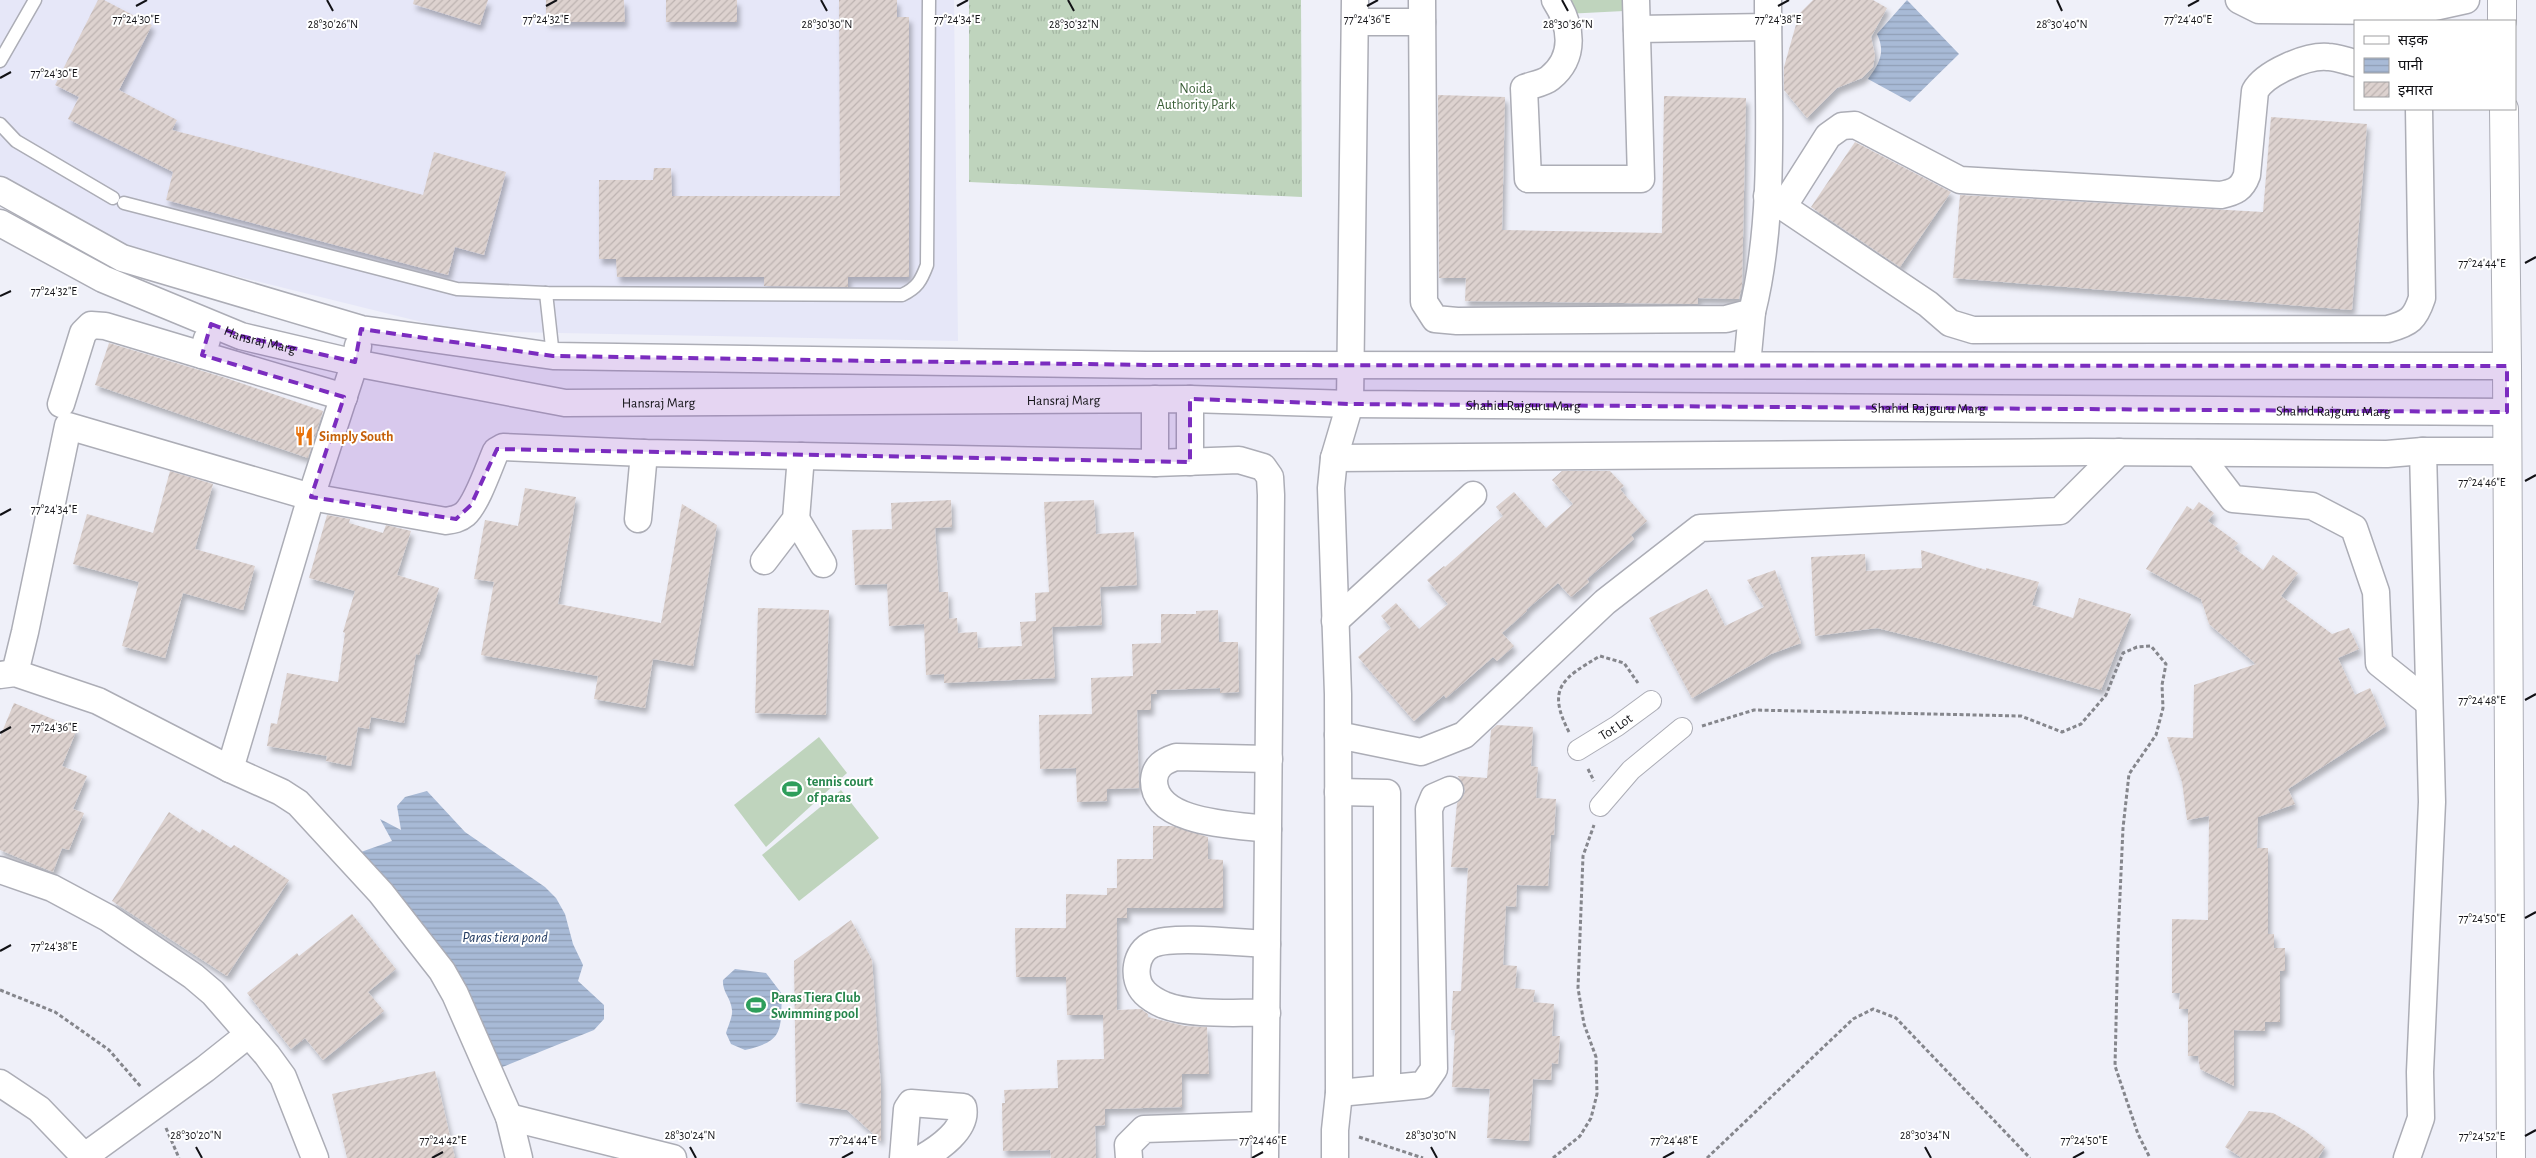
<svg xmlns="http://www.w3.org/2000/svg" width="2536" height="1158" viewBox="0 0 2536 1158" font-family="'Alegreya Sans','Noto Sans Devanagari',sans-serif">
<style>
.built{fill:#e6e7f8}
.grass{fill:url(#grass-tufts)}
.pitch{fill:#bfd4bd}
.water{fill:url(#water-rules)}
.building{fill:url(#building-hatch);filter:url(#shadow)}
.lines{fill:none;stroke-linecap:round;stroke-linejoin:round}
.service-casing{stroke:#acadb6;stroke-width:15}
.pedestrian-casing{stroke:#acadb6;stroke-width:22}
.minor-casing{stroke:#acadb6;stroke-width:29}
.tertiary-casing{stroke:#acadb6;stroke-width:30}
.path{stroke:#85868c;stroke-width:3;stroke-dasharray:4 2.5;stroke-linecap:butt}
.service{stroke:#fff;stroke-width:12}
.pedestrian{stroke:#fff;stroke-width:20}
.minor{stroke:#fff;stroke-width:26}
.tertiary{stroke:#fff;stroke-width:28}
.marked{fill:#7b2cbf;fill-opacity:0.2;stroke:#7b2cbf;stroke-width:4;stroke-dasharray:10 6;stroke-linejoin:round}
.ticks{fill:none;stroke:#121216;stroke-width:2}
.labels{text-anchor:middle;stroke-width:4;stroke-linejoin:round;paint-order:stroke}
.park-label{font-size:14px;fill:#3a5e37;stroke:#fff}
.street-label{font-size:14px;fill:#121216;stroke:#fff}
.food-label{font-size:14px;font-weight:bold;fill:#c56008;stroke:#fff;text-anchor:start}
.leisure-label{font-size:14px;font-weight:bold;fill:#27864d;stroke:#fff;text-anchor:start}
.water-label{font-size:15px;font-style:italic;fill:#213a61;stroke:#fff}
.ticks-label{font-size:12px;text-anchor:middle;fill:#121216;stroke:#fff;stroke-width:4;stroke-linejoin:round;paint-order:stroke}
</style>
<defs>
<pattern id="grass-tufts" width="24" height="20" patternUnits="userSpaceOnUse" patternTransform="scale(1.25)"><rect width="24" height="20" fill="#bfd4bd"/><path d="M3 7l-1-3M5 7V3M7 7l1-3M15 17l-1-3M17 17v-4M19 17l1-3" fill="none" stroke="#a3b5a2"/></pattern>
<pattern id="water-rules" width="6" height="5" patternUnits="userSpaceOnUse" patternTransform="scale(1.25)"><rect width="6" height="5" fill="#a8bad6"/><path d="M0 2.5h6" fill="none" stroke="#909fb7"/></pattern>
<pattern id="building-hatch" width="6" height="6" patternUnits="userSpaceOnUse" patternTransform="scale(1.25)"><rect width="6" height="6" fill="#ddd2cf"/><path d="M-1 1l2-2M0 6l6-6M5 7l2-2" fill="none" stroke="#bdb3b1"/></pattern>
<filter id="shadow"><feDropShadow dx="3" dy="5.5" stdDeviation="2.5" flood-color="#0004"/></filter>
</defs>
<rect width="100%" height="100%" fill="#eff0f9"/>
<!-- built -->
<path class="built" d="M0 0H954L958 341 458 331 106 244 0 181Z"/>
<!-- grass -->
<path class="grass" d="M969 0H1301L1302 197 969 182Z"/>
<!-- pitch -->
<g class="pitch">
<path d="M1565 0H1624V11L1565 14Z"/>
<path d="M819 737 847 773 766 847 734 805Z"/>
<path d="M841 790 879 838 799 901 762 855Z"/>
</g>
<!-- water -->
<g class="water">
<path d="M1907 0 1959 54 1910 102 1868 79C1879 64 1886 53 1877 34Z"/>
<path d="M427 791 465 832 545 887 556 898 565 914 573 944 583 965 578 981 604 1005V1019L594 1030 500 1068 401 901 361 852 392 841 380 819 401 830 397 806 405 797Z"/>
<path d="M735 969 766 973 782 994C780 1030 785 1041 745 1050L731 1044 726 1033C728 1026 733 1016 732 1010 731 998 722 992 723 980Z"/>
</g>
<!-- building -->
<g class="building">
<path d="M98 0H104L152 25 119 90 177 120 172 130 423 195 434 152 506 172 484 255 455 247 448 275 166 200 173 172 68 119 79 97 55 85Z"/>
<path d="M414 0H488L480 25 413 4Z"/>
<path d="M546 0H624L625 22H546Z"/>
<rect x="666" y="0" width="71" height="22"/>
<path d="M839 0H897V17H909V277H848V287L764 286V277H617L616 259H599V180H653L654 168H671L672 196H840Z"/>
<path d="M1813 0H1873L1887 8 1871 37 1875 55 1873 67 1862 78 1837 88 1807 118 1784 90V67L1799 14Z"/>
<path d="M1438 95 1505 97 1502 230 1662 233 1664 96 1746 98 1742 285 1739 299 1698 298V304L1465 301 1466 278H1439Z"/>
<path d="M2271 117 2367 124 2352 310 1953 278 1960 195 2263 212Z"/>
<path d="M1855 142 1951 192 1900 267 1811 207Z"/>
<path d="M109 343 226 378 323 411 308 458 95 385Z"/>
<path d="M170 471 213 484 195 549 255 566 243 610 183 593 165 658 122 646 139 582 73 564 87 514 153 533Z"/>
<path d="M1562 471H1610L1624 486 1620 489 1647 521 1631 535 1634 539 1587 579 1589 582 1571 597 1558 583 1526 610 1527 611 1502 633 1514 646 1497 661 1493 657 1446 698 1444 695 1414 721 1358 657 1391 628 1381 616 1396 603 1419 629 1448 604 1427 580 1444 566 1445 567 1503 516 1496 507 1514 492 1546 528 1573 504 1552 480Z"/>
<path d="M525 488 576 497 558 604 661 623 682 504 717 525 693 666 653 659 645 708 594 699 598 676 481 655 494 582 474 579 485 520 518 526Z"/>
<path d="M951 500 952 527 935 528 939 592H948L949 619 957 618 958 633 977 632 978 648 1022 646 1020 622 1036 621 1035 593 1049 592 1044 502 1094 500 1096 534 1134 532 1137 585 1100 587 1102 625 1052 627 1055 678 944 683V674L926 675 924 624 889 626 887 584 855 585 852 530 892 529 891 503Z"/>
<path d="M2199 502 2214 513 2208 521 2238 543 2234 548 2263 570 2273 555 2298 573 2281 596 2332 634 2349 628 2359 649 2338 658 2355 695 2370 688 2386 726 2288 789 2295 804 2258 817 2257 848H2268V934H2274V948H2285V971H2280V1022H2265V1031L2234 1030V1086L2200 1069 2198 1056H2188V1009H2179L2180 993H2172V919L2208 920 2209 816 2187 820 2182 782 2167 737 2193 738 2194 685 2256 664 2209 624 2201 599 2146 569 2187 506 2193 510Z"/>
<path d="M327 515 350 519 349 523 383 533 386 525 411 531 397 575 439 588 419 655 416 654 404 723 371 717 369 729 358 727 351 766 326 761 327 756 267 746 271 723 277 724 287 673 338 682 345 633 343 632 355 591 309 578Z"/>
<path d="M1921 550 1986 570V568L2039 582 2032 605 2073 618 2079 598 2131 614 2101 690 1941 644 1877 628 1815 636 1811 557 1865 554 1866 571 1922 568Z"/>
<path d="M1775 570 1801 643 1771 654 1692 698 1649 618 1707 589 1725 626 1764 607 1747 580Z"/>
<path d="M758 608 829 610 826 715 755 713Z"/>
<path d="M1218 610 1219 642H1238L1239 692 1220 693V688L1156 690 1157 694H1151V710H1137L1139 788 1107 789V801L1077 802 1076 768 1040 769 1039 715 1092 714 1091 678 1133 676 1132 644 1161 643V614H1196V611Z"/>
<path d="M14 703 77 729 62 766 87 776 73 809 84 813 69 850 62 848 53 872 0 850V737Z"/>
<path d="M1497 725 1533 727 1531 766 1538 767 1536 798 1556 799 1554 835H1551L1548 886 1517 885 1516 907 1506 906 1503 965 1517 966 1515 988 1535 990 1533 1002 1554 1004 1552 1036H1560L1558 1064 1552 1063 1551 1080 1533 1079 1529 1141 1487 1138 1490 1089 1452 1087 1455 1030H1451L1453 991H1461L1468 868 1451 867 1457 803 1462 798 1465 791 1458 776 1487 778 1491 730Z"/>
<path d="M169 812 200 833 202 829 231 848 234 845 289 880 227 976 112 901Z"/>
<path d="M1153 826H1172L1208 837V859L1223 860V908H1127V918H1117V1010L1141 1009 1148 1014V1017L1185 1026 1207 1027 1209 1074H1182V1107L1105 1109V1125L1095 1126 1096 1158H1051L1050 1150 1003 1151 1002 1103H1005L1004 1090 1058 1088 1057 1060 1104 1059 1103 1015H1067L1066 977H1016L1015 928H1066V894L1107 895V888H1117V859H1153Z"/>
<path d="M352 914 396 969 368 992 384 1011 323 1060 305 1038 291 1049 247 993 297 953 299 956Z"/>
<path d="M851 920 872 960 881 1087V1141L847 1110 796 1102 794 961Z"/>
<path d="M435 1071 455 1158H347L332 1094Z"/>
<path d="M2249 1111 2273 1113 2305 1131 2325 1147 2318 1158H2242L2225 1147Z"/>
</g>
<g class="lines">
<defs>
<g id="service">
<path d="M0 61 35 0"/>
<path d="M0 124 16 141 113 198"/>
<path d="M124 203 457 289 546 293 902 295C917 288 921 281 927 265L929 0"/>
<path d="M546 293 553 356"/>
</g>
<g id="pedestrian">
<path id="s1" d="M1578 750 1617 726 1651 701"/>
<path d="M1600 806 1631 770 1682 728"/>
</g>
<g id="minor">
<path d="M1422 0 1424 302 1435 319 1457 321 1726 319 1752 312C1776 217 1768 99 1768 0"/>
<path d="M1555 0C1572 26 1576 57 1550 78 1544 83 1532 85 1524 88L1528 179H1641L1636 0"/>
<path d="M2239 0 2259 10 2416 11 2466 0"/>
<path d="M1355 22H1422"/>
<path d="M1637 29 1768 27"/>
<path d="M0 190 122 258 361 329 553 356 1146 365 2507 366"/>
<path d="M1767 196 1928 304 1950 323 1973 330 2388 329C2410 323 2415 319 2422 298L2419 109"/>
<path d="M1783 207 1828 136 1842 126 1855 125 1960 180 2221 195C2235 192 2242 189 2247 175L2255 91C2265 73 2307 55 2328 57 2336 57 2346 61 2355 63"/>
<path id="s2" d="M0 223 103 279 241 336 360 364 565 403 1190 399 1350 404 2507 412"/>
<path d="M207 339 202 355 344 397"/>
<path d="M1747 365 1752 312"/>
<path d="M1155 399V463"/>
<path d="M1190 399V462"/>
<path d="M61 404 83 333 91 325 105 326 202 355"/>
<path d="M2198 453 2233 499 2312 506 2354 528 2376 592 2379 663 2429 703"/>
<path d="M1334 458 2089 452 2387 454 2423 451H2507"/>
<path d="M638 519 644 453"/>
<path d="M796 519 823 564"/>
<path d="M764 561 796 519 801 456"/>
<path d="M1335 621 1473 495"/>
<path d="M15 673 25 632 68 426 311 497 446 521C453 520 459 519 465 514 477 503 489 467 496 451L503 447 644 453 1155 463 1239 460 1263 467 1270 477 1271 495 1265 1158"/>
<path d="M0 675 15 673 98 701 230 769 281 792 298 803 381 893 442 971 455 994 509 1117 519 1158"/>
<path d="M1338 735 1421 752 1464 735 1605 602 1700 528 2060 511 2119 452"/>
<path d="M230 769 311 497 355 362 358 346"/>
<path d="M1338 792 1387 793V1088"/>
<path d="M1268 829C1237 825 1153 824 1154 780 1155 766 1164 761 1176 757L1269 759"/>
<path d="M0 870 52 888 108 918 193 976 213 993 267 1055 283 1077 315 1158"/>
<path d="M1267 1013C1236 1012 1192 1016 1164 1005 1157 1002 1150 998 1145 993 1131 979 1135 951 1153 944 1174 935 1241 943 1267 944"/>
<path d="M0 1083 39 1109 86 1158"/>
<path d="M1339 1093 1423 1085 1434 1069 1429 809 1434 797 1450 790"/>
<path d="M509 1117 673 1158"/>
<path d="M85 1156 205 1069 249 1034"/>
<path d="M903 1158 907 1109 911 1103 963 1107C968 1129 938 1149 922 1158"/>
<path d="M1129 1158 1128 1145 1144 1129 1265 1125"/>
<path d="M1335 1158V1130L1339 1093 1338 694 1331 488 1334 458 1350 404 1355 0"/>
<path d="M2407 1158 2421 1118 2420 1072 2432 802 2423 451"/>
</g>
<g id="tertiary">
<path d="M2502 0V21"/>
<path d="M2504 109 2507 366 2511 1158"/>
</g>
</defs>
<!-- service casing -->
<use href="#service" class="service-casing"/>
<!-- pedestrian casing -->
<use href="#pedestrian" class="pedestrian-casing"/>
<!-- minor casing -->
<use href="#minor" class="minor-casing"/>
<!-- tertiary casing -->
<use href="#tertiary" class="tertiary-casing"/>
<!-- path -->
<g class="path">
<path d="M1702 726 1754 710 2021 716 2062 732 2081 724 2106 695 2123 653 2137 647 2151 646 2166 664 2162 685 2163 708 2156 735 2129 774 2123 828 2118 940 2115 1066 2138 1134 2150 1158"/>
<path d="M1569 732C1546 688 1563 678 1600 656L1624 663 1638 683"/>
<path d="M1588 769 1594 781"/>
<path d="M0 990 55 1012 109 1050 141 1087"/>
<path d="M166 1128 179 1158"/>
<path d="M1359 1137 1423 1158"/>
<path d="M1553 1158 1580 1136 1591 1118 1597 1094 1596 1057 1584 1024 1578 988 1583 856 1594 825"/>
<path d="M1707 1158 1853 1019 1873 1009 1896 1018 2030 1158"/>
</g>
<!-- service -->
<use href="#service" class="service"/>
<!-- pedestrian -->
<use href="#pedestrian" class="pedestrian"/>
<!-- minor -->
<use href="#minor" class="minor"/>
<!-- tertiary -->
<use href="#tertiary" class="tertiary"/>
</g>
<!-- marked area -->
<path class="marked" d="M211 324 241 336 355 362 361 329 553 356 1146 365 2507 366V412L1350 404 1190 399V462L497 449 471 505 456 519 311 497 344 397 202 355Z"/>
<!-- ticks -->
<path class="ticks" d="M327 0 333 11M821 0 827 11M1068 0 1074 11M1562 0 1568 11M2057 0 2062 11M136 6 147 0M546 6 557 0M957 6 968 0M1367 6 1378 0M1778 6 1789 0M2188 6 2199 0M0 78 11 72M2525 263 2536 257M0 296 11 291M2525 481 2536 475M0 515 11 509M2525 700 2536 694M0 733 11 727M2525 918 2536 912M0 951 11 945M2525 1136 2536 1130M196 1147 202 1158M690 1147 696 1158M1431 1147 1437 1158M1925 1147 1931 1158M432 1158 443 1152M842 1158 853 1152M1252 1158 1263 1152M1663 1158 1674 1152M2073 1158 2084 1152"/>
<!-- icons -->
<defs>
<symbol id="restaurant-bare" viewBox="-9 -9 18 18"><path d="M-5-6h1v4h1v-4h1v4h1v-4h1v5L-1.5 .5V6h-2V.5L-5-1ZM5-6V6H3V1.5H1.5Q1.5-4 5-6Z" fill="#e8710a" stroke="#fff" stroke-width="2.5" paint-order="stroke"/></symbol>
<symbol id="stadium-bare" viewBox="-9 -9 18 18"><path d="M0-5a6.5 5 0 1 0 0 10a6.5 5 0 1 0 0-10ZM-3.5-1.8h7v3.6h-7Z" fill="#2e9e5b" stroke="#fff" stroke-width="2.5" paint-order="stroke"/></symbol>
</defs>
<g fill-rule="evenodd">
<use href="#restaurant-bare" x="290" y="422" width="28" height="28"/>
<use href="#stadium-bare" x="778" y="775" width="28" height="28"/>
<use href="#stadium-bare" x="742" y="991" width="28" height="28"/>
</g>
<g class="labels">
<!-- park labels -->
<g class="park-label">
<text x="1196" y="93">Noida<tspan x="1196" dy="16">Authority Park</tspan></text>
</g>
<!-- street labels -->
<g class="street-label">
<text dy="5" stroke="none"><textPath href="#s2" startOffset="286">Hansraj Marg</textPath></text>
<text dy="5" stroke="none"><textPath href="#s2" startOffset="1096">Hansraj Marg</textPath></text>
<text dy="5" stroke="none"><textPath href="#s2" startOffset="691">Hansraj Marg</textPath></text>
<text dy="5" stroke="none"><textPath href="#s2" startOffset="1556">Shahid Rajguru Marg</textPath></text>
<text dy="5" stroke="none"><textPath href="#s2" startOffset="1961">Shahid Rajguru Marg</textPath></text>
<text dy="5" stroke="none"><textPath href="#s2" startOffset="2366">Shahid Rajguru Marg</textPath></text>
<text dy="5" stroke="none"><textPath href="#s1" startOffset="44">Tot Lot</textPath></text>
</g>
<!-- food labels -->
<g class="food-label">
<text x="319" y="441">Simply South</text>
</g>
<!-- leisure labels -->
<g class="leisure-label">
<text x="807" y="786">tennis court<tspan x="807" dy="16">of paras</tspan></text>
<text x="771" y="1002">Paras Tiera Club<tspan x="771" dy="16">Swimming pool</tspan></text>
</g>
<!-- water labels -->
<g class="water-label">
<text x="505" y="942">Paras tiera pond</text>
</g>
</g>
<g class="ticks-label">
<text x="136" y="23">77°24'30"E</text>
<text x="546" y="23">77°24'32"E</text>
<text x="957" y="23">77°24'34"E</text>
<text x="1367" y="23">77°24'36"E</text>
<text x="1778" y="23">77°24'38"E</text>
<text x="2188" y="23">77°24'40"E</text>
<text x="333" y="28">28°30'26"N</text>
<text x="827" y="28">28°30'30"N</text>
<text x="1074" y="28">28°30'32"N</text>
<text x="1568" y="28">28°30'36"N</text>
<text x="2062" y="28">28°30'40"N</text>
<text x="54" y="77">77°24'30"E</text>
<text x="2482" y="267">77°24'44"E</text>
<text x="54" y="295">77°24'32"E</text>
<text x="2482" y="486">77°24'46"E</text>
<text x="54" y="513">77°24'34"E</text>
<text x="2482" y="704">77°24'48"E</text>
<text x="54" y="731">77°24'36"E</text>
<text x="2482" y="922">77°24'50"E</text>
<text x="54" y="950">77°24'38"E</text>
<text x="196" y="1139">28°30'20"N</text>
<text x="690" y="1139">28°30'24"N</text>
<text x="1431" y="1139">28°30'30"N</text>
<text x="1925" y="1139">28°30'34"N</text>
<text x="2482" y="1140">77°24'52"E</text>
<text x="443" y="1144">77°24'42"E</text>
<text x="853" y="1144">77°24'44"E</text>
<text x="1263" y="1144">77°24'46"E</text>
<text x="1674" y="1144">77°24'48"E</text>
<text x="2084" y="1144">77°24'50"E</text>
</g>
<!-- legend -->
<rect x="2354" y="20" width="162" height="90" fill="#ffffff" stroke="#a0a0a2"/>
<rect x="2364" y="36" width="25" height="8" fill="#ffffff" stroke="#a0a0a2"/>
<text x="2398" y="45" font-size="15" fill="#121216">सड़क</text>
<rect x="2364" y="58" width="25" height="15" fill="url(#water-rules)" stroke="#a0a0a2"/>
<text x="2398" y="70" font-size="15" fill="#121216">पानी</text>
<rect x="2364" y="82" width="25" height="15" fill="url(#building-hatch)" stroke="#a0a0a2"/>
<text x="2398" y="95" font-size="15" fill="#121216">इमारत</text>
</svg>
